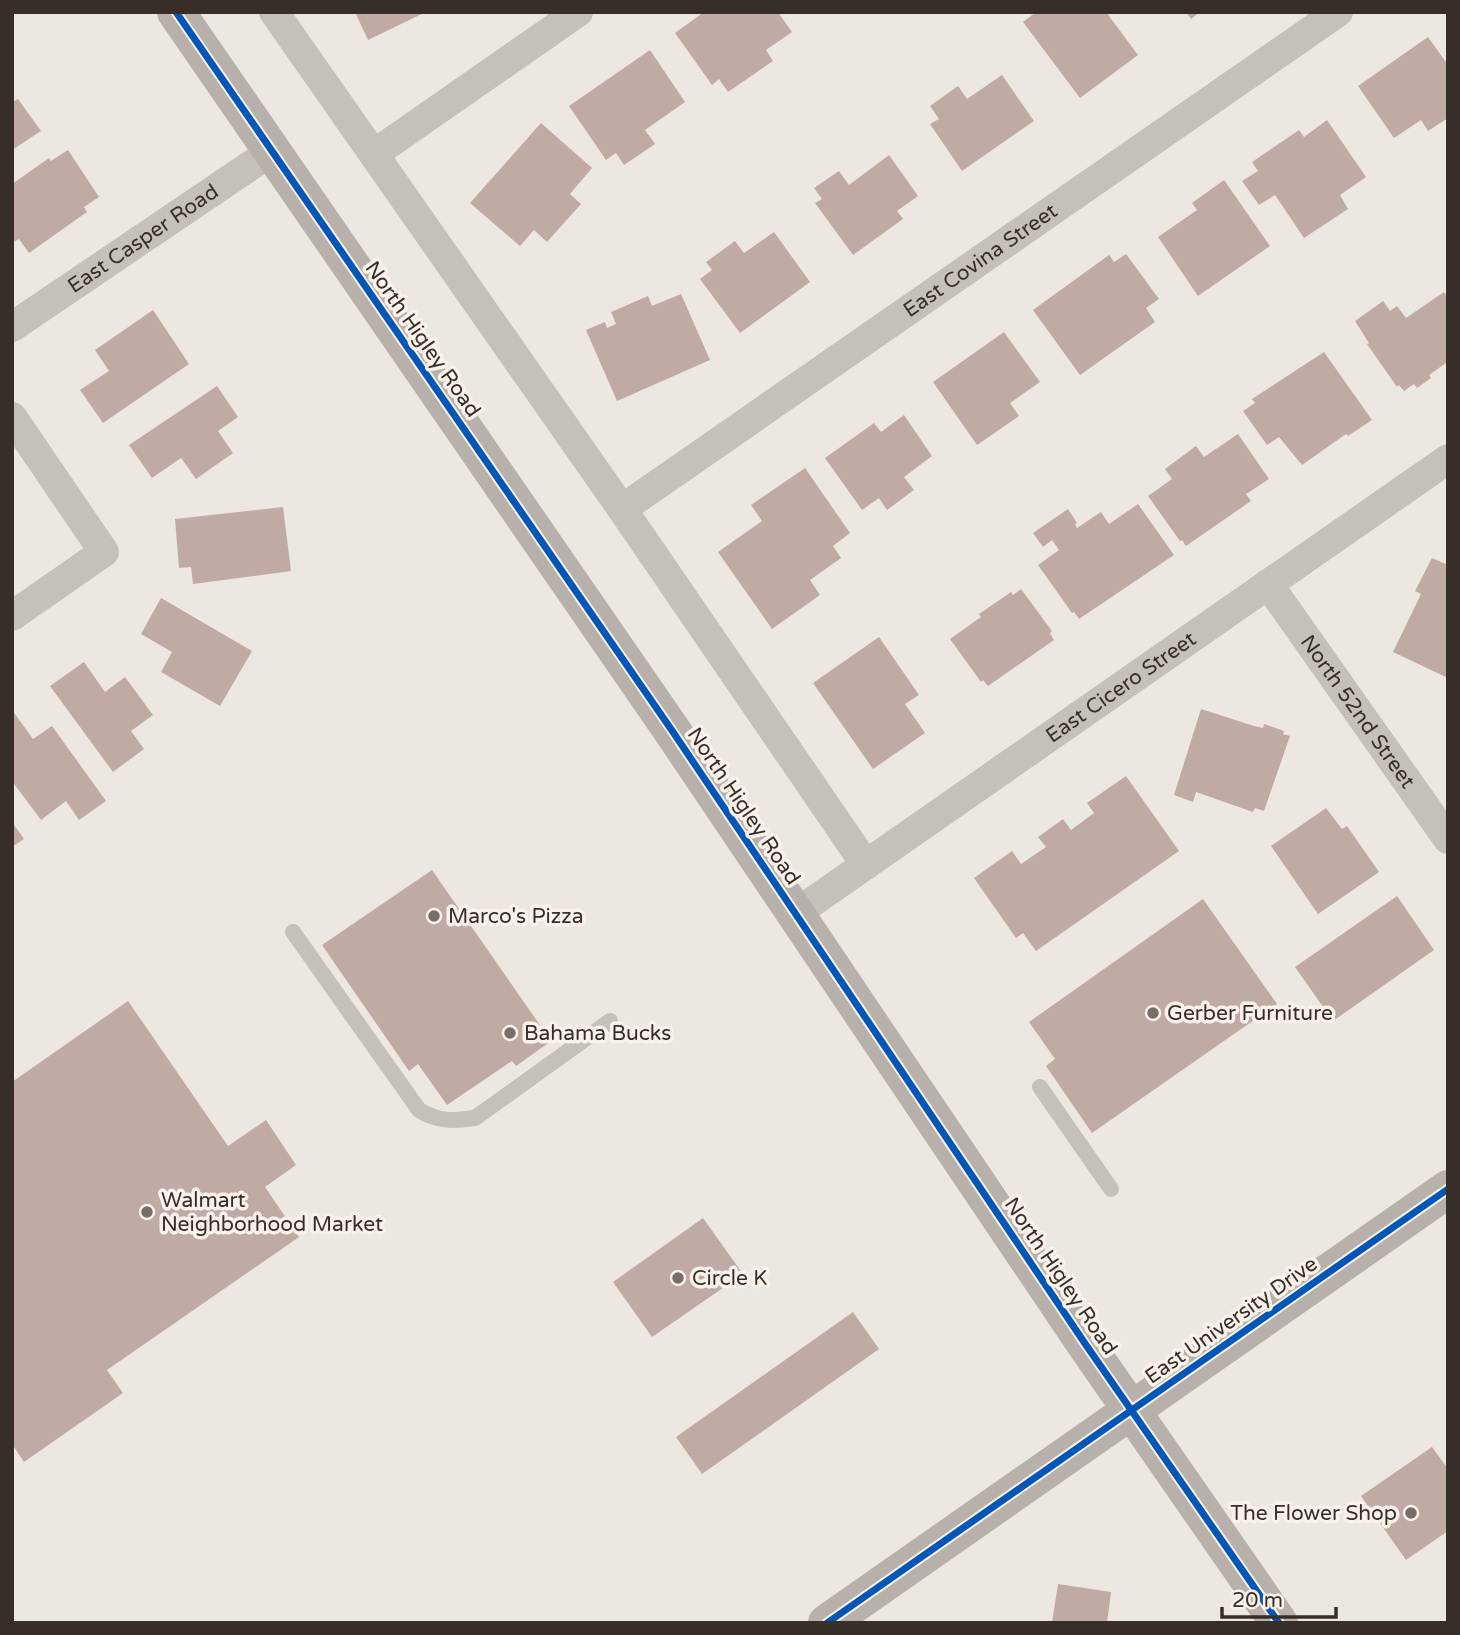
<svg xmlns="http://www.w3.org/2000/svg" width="1460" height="1635" viewBox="0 0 1460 1635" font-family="'Varela Round',sans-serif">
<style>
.building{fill:#c0aba4}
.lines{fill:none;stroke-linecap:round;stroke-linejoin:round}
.lane{stroke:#c6c0bb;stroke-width:16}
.street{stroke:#c6c0bb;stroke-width:30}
.secondary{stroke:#b7b0ab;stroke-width:38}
.cycleway-casing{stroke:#faf2e9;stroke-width:11}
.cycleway{stroke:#0057b8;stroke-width:7}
.poi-dot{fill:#776e6a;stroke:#faf2e9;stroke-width:2.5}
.labels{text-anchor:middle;stroke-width:7;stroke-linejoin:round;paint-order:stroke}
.street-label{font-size:21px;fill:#372d29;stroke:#faf2e9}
.poi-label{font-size:21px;fill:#372d29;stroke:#faf2e9;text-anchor:start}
</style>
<rect width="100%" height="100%" fill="#ede7e2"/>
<!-- building -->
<g class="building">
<path d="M355 12H426L368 40Z"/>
<path d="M704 12H778L792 32 766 50 773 61 728 92 719 79 712 85 675 33Z"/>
<path d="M1036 12H1106L1138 55 1080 98 1023 22Z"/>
<path d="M1186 12H1200L1191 19Z"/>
<path d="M1428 37 1448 65V118L1428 131 1421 120 1394 138 1358 86Z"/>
<path d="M650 50 685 102 645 130 655 144 624 165 616 153 606 160 569 106Z"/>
<path d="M1002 75 1034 121 962 171 930 124 939 119 930 106 958 86 967 99Z"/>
<path d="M18 99 41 131 12 150V102Z"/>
<path d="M1327 120 1366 177 1340 195 1348 209 1304 238 1275 195 1259 205 1242 181 1258 171 1252 162 1299 130 1304 137Z"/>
<path d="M541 123 592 168 570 194 581 204 547 242 534 230 520 246 470 203Z"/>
<path d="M68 150 99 197 84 207 87 212 29 253 19 239 12 243V184L49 158 51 161Z"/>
<path d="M889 155 918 196 897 211 903 219 853 255 815 203 822 199 814 188 839 171 849 185Z"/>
<path d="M1224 180 1270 246 1198 296 1158 237 1197 210 1192 203Z"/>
<path d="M774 232 810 282 740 333 700 279 712 270 706 262 735 241 744 253Z"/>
<path d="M1126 254 1159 299 1146 308 1155 322 1080 375 1033 310 1109 255 1114 262Z"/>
<path d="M1444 292 1448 298V366L1446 363 1429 375 1431 378 1417 388 1414 384 1404 391 1399 385 1397 387 1367 344 1369 343 1355 321 1383 301 1390 311 1397 306 1406 318Z"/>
<path d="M681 294 710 360 617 401 586 330 605 322 607 328 616 324 611 312 648 296 652 306Z"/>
<path d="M153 310 189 364 103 423 80 390 109 371 95 350Z"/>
<path d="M1004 332 1040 382 1010 403 1019 416 977 445 933 382Z"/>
<path d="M1324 352 1372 420 1348 436 1346 434 1302 465 1279 437 1267 445 1243 411 1255 403 1252 399Z"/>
<path d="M217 386 238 417 218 431 233 453 196 479 181 458 152 478 129 445Z"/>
<path d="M904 415 932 456 904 477 914 490 887 510 879 498 862 510 825 458 874 423 881 432Z"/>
<path d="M1238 434 1269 479 1246 494 1251 501 1186 546 1182 540 1180 541 1148 496 1172 479 1165 469 1196 446 1204 457Z"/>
<path d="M805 468 850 533 833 546 841 558 810 580 820 595 772 629 718 552 762 521 751 505Z"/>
<path d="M1138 504 1174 555 1079 619 1074 612 1072 613 1038 565 1059 550 1052 540 1043 547 1033 533 1068 509 1077 523 1075 524 1077 528 1101 512 1109 524Z"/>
<path d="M283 507 291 571 193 584 191 567 179 568 175 519Z"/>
<path d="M1432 558 1448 565V678L1393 652 1421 594 1415 591Z"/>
<path d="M1021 589 1052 631 1050 633 1054 640 988 686 983 680 981 682 950 639 981 617 979 614 1011 592 1013 595Z"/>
<path d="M161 598 252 651 220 706 161 672 172 652 141 634Z"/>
<path d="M879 637 919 695 905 704 925 733 873 769 813 683Z"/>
<path d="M84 662 105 692 125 677 153 715 131 731 144 749 113 772 50 686Z"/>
<path d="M1201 709 1254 726 1263 728 1264 724 1284 731 1283 734 1290 736 1264 811 1255 808 1253 812 1196 792 1193 802 1174 795Z"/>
<path d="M12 710 33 739 52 726 106 801 79 820 66 801 41 820 12 781Z"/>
<path d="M1126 776 1179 851 1036 951 1023 933 1016 938 974 878 1012 851 1021 864 1046 847 1038 837 1063 819 1071 830 1094 813 1087 803Z"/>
<path d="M1326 808 1342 829 1347 826 1379 872 1318 914 1271 846Z"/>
<path d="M12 822 24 839 12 847Z"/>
<path d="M432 870 551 1041 516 1066 512 1061 447 1105 418 1064 409 1071 322 945Z"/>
<path d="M1397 896 1434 950 1333 1021 1295 967Z"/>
<path d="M1203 899 1277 1004 1092 1133 1046 1066 1055 1059 1029 1022Z"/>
<path d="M128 1001 228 1146 266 1120 296 1165 265 1187 299 1237 107 1370 123 1393 24 1462 12 1444V1082Z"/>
<path d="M703 1218 743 1274 652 1337 613 1282Z"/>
<path d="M853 1312 879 1349 702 1474 676 1437Z"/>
<path d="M1432 1447 1448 1469V1531L1406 1560 1361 1496Z"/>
<path d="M1058 1584 1111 1592 1107 1623H1052Z"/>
</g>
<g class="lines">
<!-- lane -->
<g class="lane">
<path d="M293 932 419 1110C438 1122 454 1121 475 1118L610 1021"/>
<path d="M1040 1087 1111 1189"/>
</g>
<!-- street -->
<g class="street">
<path d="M274 12 622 509 866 865"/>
<path d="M374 154 578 12"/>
<path id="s1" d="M12 327 272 151"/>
<path d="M12 417 104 552 12 616"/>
<path id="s2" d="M622 509 1338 12"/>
<path id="s3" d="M1268 584 1448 839"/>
<path id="s4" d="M795 914 1448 459"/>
</g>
<!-- secondary -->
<g class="secondary">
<path d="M176 12 673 732 1086 1345 1279 1623"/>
<path d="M827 1623 1448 1189"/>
</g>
<defs>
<g id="cycleway">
<path d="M176 12 673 732 1086 1345 1279 1623"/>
<path d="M827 1623 1448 1189"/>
</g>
</defs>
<!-- cycleway casing -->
<use href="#cycleway" class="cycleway-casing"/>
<!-- cycleway -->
<use href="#cycleway" class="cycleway"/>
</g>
<!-- markers -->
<g class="poi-dot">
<circle cx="434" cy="916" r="7"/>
<circle cx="1153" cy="1013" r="7"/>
<circle cx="510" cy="1033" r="7"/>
<circle cx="147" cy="1212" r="7"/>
<circle cx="678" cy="1278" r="7"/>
<circle cx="1411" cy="1513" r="7"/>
</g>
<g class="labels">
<!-- street labels -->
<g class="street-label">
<text dy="7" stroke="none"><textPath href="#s1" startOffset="158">East Casper Road</textPath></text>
<text dy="7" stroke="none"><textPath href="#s2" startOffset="436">East Covina Street</textPath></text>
<text transform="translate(423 339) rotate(55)" y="7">North Higley Road</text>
<text dy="7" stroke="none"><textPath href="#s4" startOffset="397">East Cicero Street</textPath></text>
<text dy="7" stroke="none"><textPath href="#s3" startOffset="156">North 52nd Street</textPath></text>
<text transform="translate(744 806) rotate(56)" y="7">North Higley Road</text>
<text transform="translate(1061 1276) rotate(56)" y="7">North Higley Road</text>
<text transform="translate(1231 1320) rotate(-35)" y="7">East University Drive</text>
</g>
<!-- poi labels -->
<g class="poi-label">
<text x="448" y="923">Marco's Pizza</text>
<text x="1167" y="1020">Gerber Furniture</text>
<text x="524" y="1040">Bahama Bucks</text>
<text x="161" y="1207">Walmart<tspan x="161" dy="24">Neighborhood Market</tspan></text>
<text x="692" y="1285">Circle K</text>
<text x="1397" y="1520" text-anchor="end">The Flower Shop</text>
</g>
</g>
<!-- border -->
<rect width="1460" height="1635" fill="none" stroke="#372d29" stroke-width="28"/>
<!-- scale -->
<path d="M1222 1607v10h114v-10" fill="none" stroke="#372d29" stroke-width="3.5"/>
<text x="1232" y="1607" font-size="21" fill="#372d29" stroke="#faf2e9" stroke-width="5" paint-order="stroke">20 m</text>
</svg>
